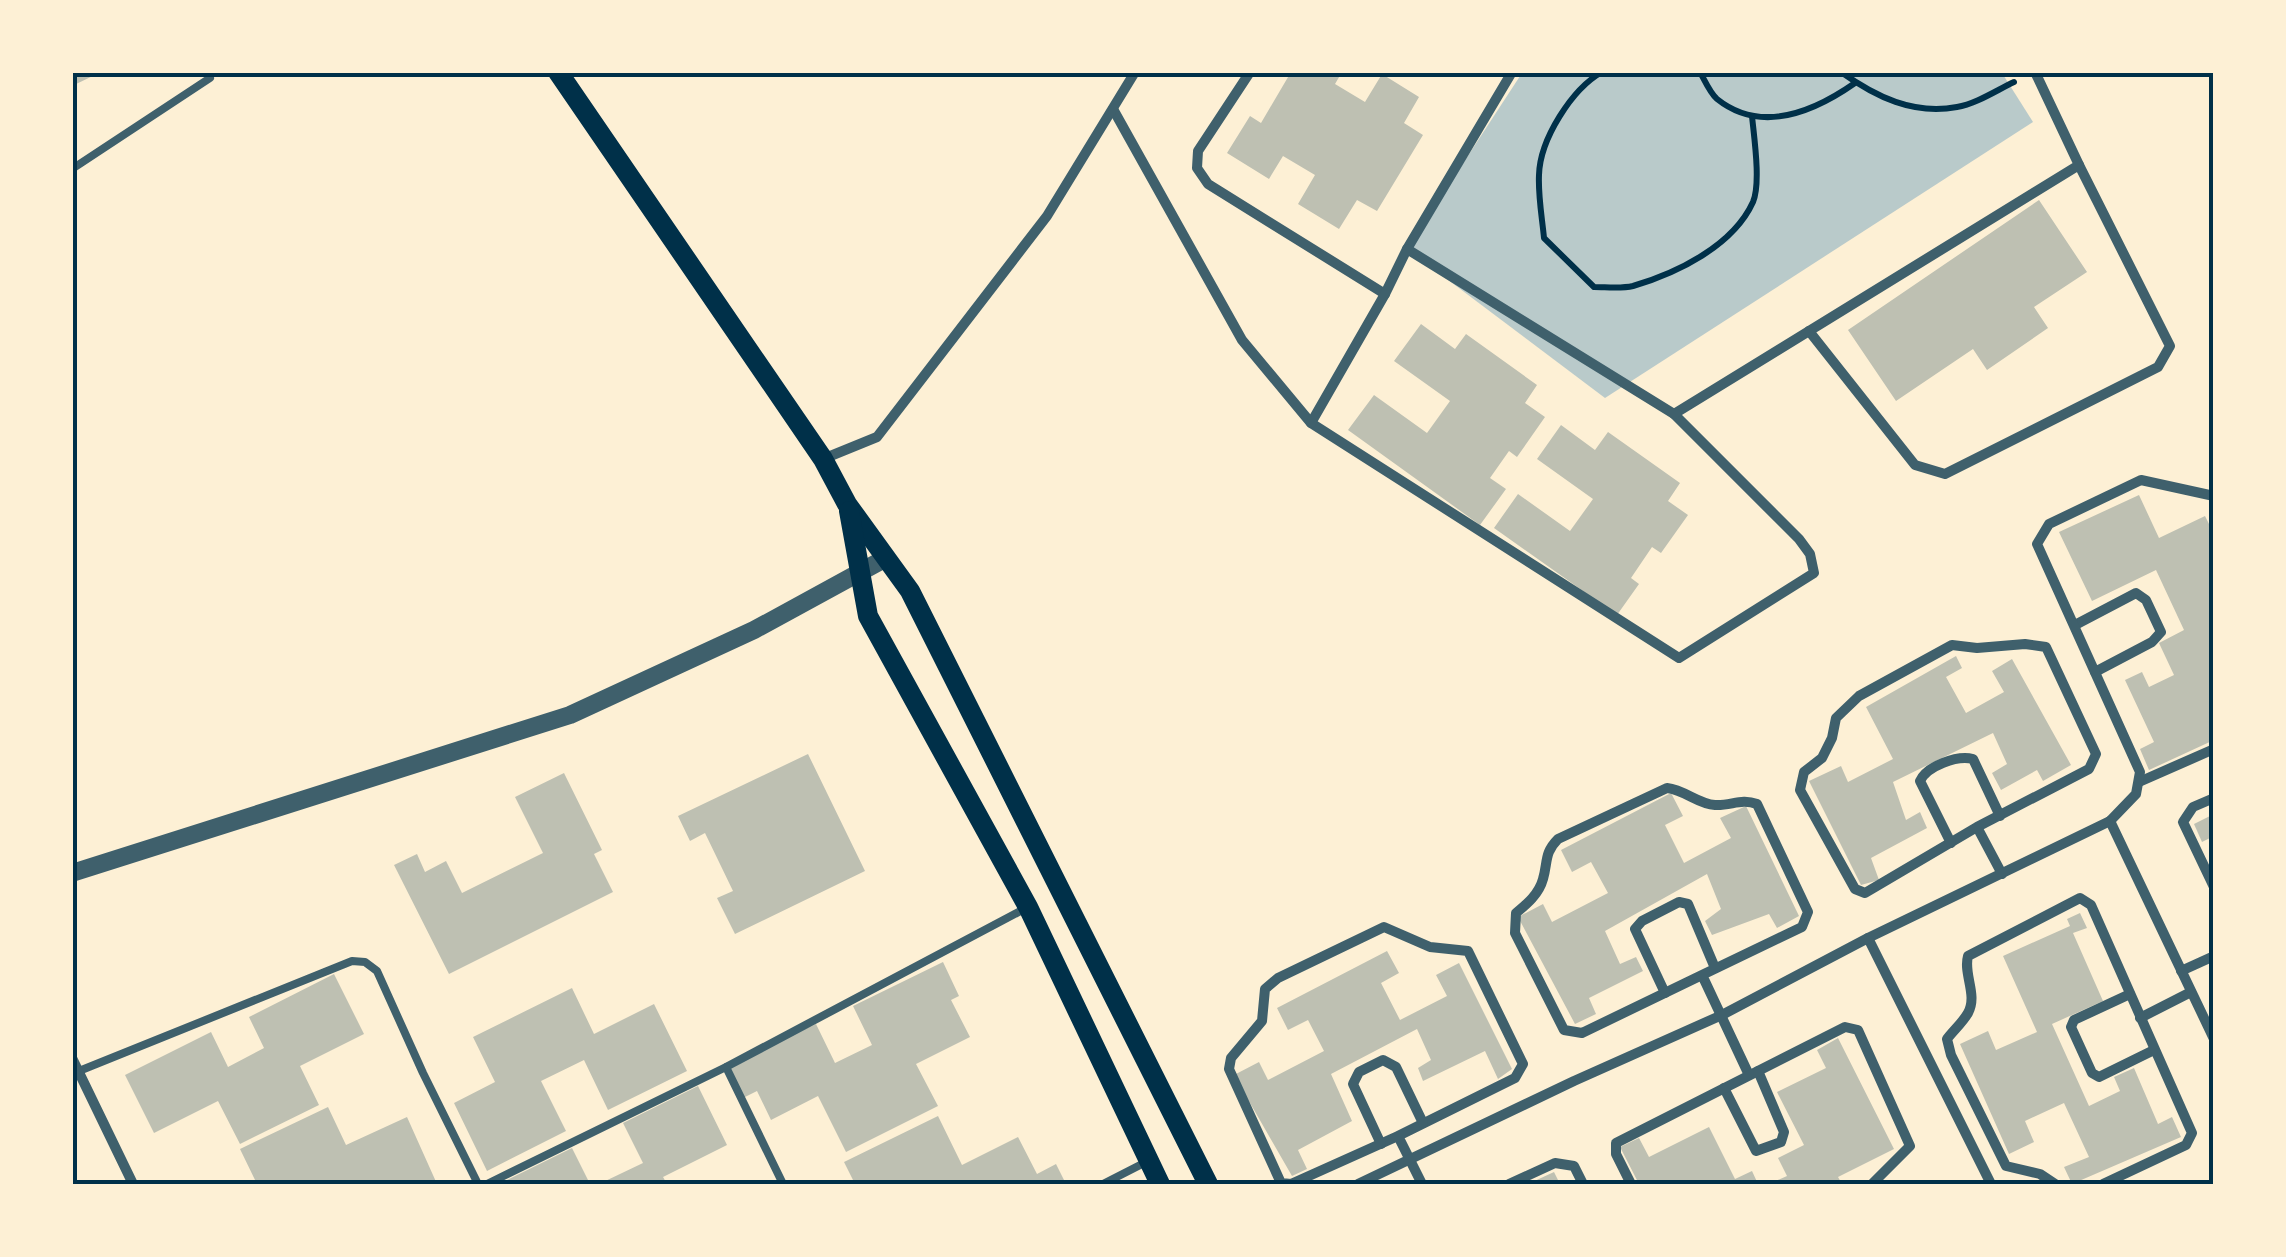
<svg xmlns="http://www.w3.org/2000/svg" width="2286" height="1257" viewBox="0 0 2286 1257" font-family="'Fira Sans',sans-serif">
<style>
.green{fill:#b9caca}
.building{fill:#bec0b2}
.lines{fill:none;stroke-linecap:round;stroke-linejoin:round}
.path{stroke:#003049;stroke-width:6}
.service{stroke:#3f606c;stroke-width:8}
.minor{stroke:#3f606c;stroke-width:10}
.tertiary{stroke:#3f606c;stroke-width:18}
.secondary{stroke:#003049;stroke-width:20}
.neatline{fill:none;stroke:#003049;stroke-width:4}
</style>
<rect width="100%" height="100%" fill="#fdf0d5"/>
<!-- green -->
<path class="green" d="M1522 73H2002L2033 122 1605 398 1407 249Z"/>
<!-- building -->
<g class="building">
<path d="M72 72H101L72 86Z"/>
<path d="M1291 72H1342L1335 84 1365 102 1382 74 1419 97 1404 123 1423 135 1377 211 1357 200 1339 229 1298 204 1315 175 1283 156 1269 179 1227 153 1250 116 1261 123Z"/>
<path d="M2039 200 2087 272 2034 307 2048 328 1987 370 1973 349 1896 401 1848 330Z"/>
<path d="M1421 324 1455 349 1466 334 1537 385 1525 403 1545 417 1517 457 1509 451 1490 478 1506 489 1480 525 1348 430 1374 395 1427 433 1450 401 1394 361Z"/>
<path d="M1561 425 1595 450 1608 432 1680 483 1668 501 1688 515 1661 553 1652 547 1631 578 1639 584 1617 615 1494 528 1518 494 1570 531 1593 499 1537 459Z"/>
<path d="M2139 495 2159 538 2205 516 2214 534V740L2149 770 2140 749 2154 742 2125 680 2142 672 2149 687 2174 675 2159 643 2184 630 2156 570 2092 601 2059 532Z"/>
<path d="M1956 656 1962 668 1946 677 1966 713 2004 692 1992 671 2012 659 2071 765 2043 781 2037 770 2001 790 1992 773 2007 764 1993 733 1893 782 1906 820 1920 812 1927 828 1871 858 1879 880 1861 885 1809 781 1841 766 1848 782 1893 759 1866 707Z"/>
<path d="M808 754 865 871 735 934 717 898 733 891 705 833 690 841 678 816Z"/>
<path d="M564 773 602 850 594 854 613 892 449 974 394 865 417 854 425 872 446 861 462 893 543 853 515 797Z"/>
<path d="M1671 793 1683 816 1665 825 1684 863 1731 838 1720 818 1746 806 1799 916 1777 928 1769 914 1712 935 1705 921 1721 909 1707 874 1605 931 1620 964 1636 957 1643 971 1589 998 1596 1014 1575 1024 1518 917 1543 904 1552 922 1608 893 1591 862 1572 872 1561 850Z"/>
<path d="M2214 814V836L2202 842 2194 824Z"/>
<path d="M2080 913 2087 928 2073 933 2103 1001 2052 1024 2089 1106 2120 1091 2114 1077 2134 1068 2158 1124 2172 1117 2181 1137 2072 1184 2064 1167 2089 1157 2064 1103 2025 1121 2034 1142 2009 1154 1960 1044 1988 1031 1996 1050 2037 1032 2003 956 2070 926 2067 919Z"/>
<path d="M1387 951 1399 973 1381 983 1400 1020 1447 996 1436 975 1459 963 1512 1069 1498 1079 1485 1051 1423 1081 1418 1068 1431 1060 1417 1029 1331 1074 1352 1121 1298 1150 1307 1169 1292 1176 1234 1075 1259 1062 1268 1080 1324 1051 1308 1020 1288 1030 1277 1008Z"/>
<path d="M943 962 959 996 951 1000 970 1037 916 1064 938 1106 846 1152 818 1096 771 1120 757 1091 743 1098 729 1066 816 1024 835 1063 872 1045 853 1006Z"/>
<path d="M334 974 364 1034 300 1066 319 1105 240 1144 218 1101 154 1133 125 1075 211 1032 228 1067 264 1048 249 1017Z"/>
<path d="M572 988 594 1034 654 1004 687 1071 608 1110 584 1060 541 1081 566 1131 487 1171 454 1103 495 1082 473 1037Z"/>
<path d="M1838 1038 1894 1149 1838 1177 1842 1184H1769L1787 1176 1778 1158 1804 1145 1777 1092 1826 1068 1817 1050Z"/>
<path d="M698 1086 727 1145 663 1177 667 1184H599L643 1163 623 1123Z"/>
<path d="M328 1107 346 1145 407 1117 437 1184H257L240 1149Z"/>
<path d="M938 1116 962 1165 1018 1137 1037 1174 1056 1164 1066 1184H855L844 1162Z"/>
<path d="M1709 1127 1735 1179 1752 1171 1758 1184H1639L1620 1147 1639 1138 1649 1157Z"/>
<path d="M572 1148 590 1184H499Z"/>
<path d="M1554 1172 1560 1184H1528Z"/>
</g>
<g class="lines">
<!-- path -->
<g class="path">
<path d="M1602 72C1572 89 1540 139 1539 175 1538 196 1542 217 1544 238L1594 287C1606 287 1621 289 1633 286 1677 273 1733 246 1753 202 1761 183 1754 137 1752 116"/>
<path d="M1700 72C1705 81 1710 93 1717 99 1762 135 1815 111 1855 83"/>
<path d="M1841 72C1876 97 1913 115 1957 107 1976 104 1997 90 2014 82"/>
</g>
<!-- service -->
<g class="service">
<path d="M72 169 210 78"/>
<path d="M726 1067 783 1184"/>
<path d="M79 1071 352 961 365 962 377 971 423 1073 478 1184"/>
<path d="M487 1184 726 1067 1028 907"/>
<path d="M1103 1184 1148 1161"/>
</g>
<!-- minor -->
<g class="minor">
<path d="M1250 72 1198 151 1197 168 1208 184 1385 294"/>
<path d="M1113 109 1242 340 1311 423 1679 658 1814 573 1810 554 1799 539 1674 414"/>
<path d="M1407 249 1512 72"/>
<path d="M1809 331 1915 465 1945 474 2158 367 2170 346 2079 165"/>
<path d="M1311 423 1385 294 1407 249 1674 414 2079 165 2035 72"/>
<path d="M823 459 877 437 1047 216 1135 72"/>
<path d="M2075 625 2136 593 2146 600 2161 632 2152 642 2095 672"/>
<path d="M2139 782 2214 749"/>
<path d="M2214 798 2193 807 2183 822 2214 887"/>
<path d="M2110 821 2136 794 2140 772 2037 544 2049 524 2141 480 2214 496"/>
<path d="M1977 827 2089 769 2096 754 2046 647 2025 644 1977 648 1952 645 1859 696 1836 718 1832 738 1822 758 1804 772 1800 790 1855 889 1865 893 1977 827 2002 874"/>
<path d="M1951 843 1920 781C1927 766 1957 755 1973 759L2000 816"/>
<path d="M1868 938 1991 1184"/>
<path d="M2181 971 2214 956"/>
<path d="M1702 975 1802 927 1808 912 1757 804C1741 798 1731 806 1715 805 1698 804 1685 790 1667 788L1558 839C1544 853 1548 862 1543 879 1539 894 1527 904 1516 913L1515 933 1564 1030 1582 1033 1702 975 1749 1075"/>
<path d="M1665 993 1635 929 1642 921 1679 902 1688 904 1715 968"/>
<path d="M2130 994 2074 1020 2071 1027 2092 1073 2099 1077 2154 1050"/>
<path d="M2140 1018 2191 992"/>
<path d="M72 1058 133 1184"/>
<path d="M1724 1088 1756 1151 1781 1142 1784 1132 1758 1071"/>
<path d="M1398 1136 1515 1078 1523 1064 1468 951 1430 947 1384 927 1278 978 1265 989 1262 1021 1231 1058 1229 1069 1281 1183 1291 1184 1398 1136 1422 1184"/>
<path d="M1381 1144 1353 1084 1359 1072 1383 1060 1396 1067 1423 1123"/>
<path d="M1358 1184 1574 1081 1722 1015 1868 938 2110 821 2214 1039"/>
<path d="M1509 1184 1555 1163 1574 1166 1583 1184"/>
<path d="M1631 1184 1616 1154V1143L1845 1027 1858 1030 1910 1146 1872 1184"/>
<path d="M2055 1184 2040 1174 2006 1166 1951 1055 1947 1039C1953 1031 1963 1022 1968 1013 1978 995 1963 974 1968 956L2080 898 2091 905 2192 1133 2186 1145 2103 1184"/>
</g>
<!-- tertiary -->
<path class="tertiary" d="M72 873 570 715 754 630 886 558"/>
<!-- secondary -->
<g class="secondary">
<path d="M558 72 823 459 847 504 910 591 1208 1184"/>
<path d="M849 511 868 616 1028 907 1160 1184"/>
</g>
</g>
<!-- border -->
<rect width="2286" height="1257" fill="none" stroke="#fdf0d5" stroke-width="150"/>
<rect x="75" y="75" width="2136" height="1107" class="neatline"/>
</svg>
